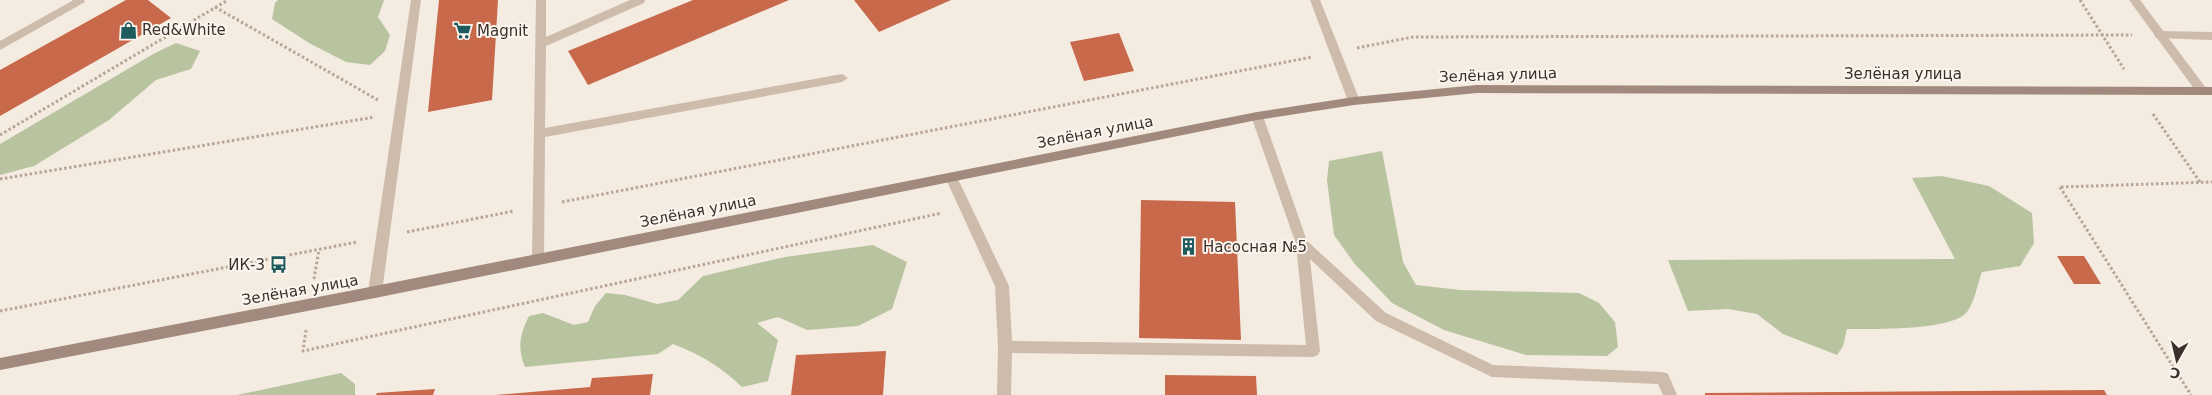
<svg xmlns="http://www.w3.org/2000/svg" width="2212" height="395" viewBox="0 0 2212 395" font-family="'DejaVu Sans',sans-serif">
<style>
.green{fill:#b8c4a0}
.building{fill:#c8694b}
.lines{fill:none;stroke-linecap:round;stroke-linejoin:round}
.path{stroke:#b9a596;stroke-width:3;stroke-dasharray:2.5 2.5;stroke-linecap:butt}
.service{fill:#cdbbac;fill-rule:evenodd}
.minor{fill:#cdbbac;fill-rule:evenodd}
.tertiary{fill:#cdbbac;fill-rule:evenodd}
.secondary{fill:#a18a7d;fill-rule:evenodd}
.labels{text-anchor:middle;stroke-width:4;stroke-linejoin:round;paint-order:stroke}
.poi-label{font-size:15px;fill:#3b302b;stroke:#fbf5ee;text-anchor:start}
.street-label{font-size:15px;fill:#3b302b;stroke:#fbf5ee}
</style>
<rect width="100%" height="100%" fill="#f4ebe1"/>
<!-- green -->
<g class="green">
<path d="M278 0H384L378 17 390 35 385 51 370 65 346 62 309 43 272 19 275 3Z"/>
<path d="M176 43 200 51 191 69 156 80 109 120 34 166 0 175V144L155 53Z"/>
<path d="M1382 151 1403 262 1416 285 1461 290 1579 293 1599 303 1615 322 1618 347 1607 356 1526 355 1444 330 1392 303 1354 263 1334 235 1327 180 1329 161Z"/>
<path d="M1942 176 1989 186 2032 213 2034 243 2020 266 1982 272C1977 285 1975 301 1967 312 1952 331 1871 329 1847 329L1843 346 1837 355 1783 334 1757 314 1728 309 1688 311 1668 260 1955 259 1912 178Z"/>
<path d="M873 245 907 262 892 309 858 326 807 330 778 317 757 323 778 340 768 381 742 387C721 367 700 354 673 344L658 354 525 367C517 348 520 334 529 316L543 313 574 325 588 322 595 306 606 293 625 295 657 304 678 300 703 276 785 257Z"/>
<path d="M341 373 355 384V395H237Z"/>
</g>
<!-- building -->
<g class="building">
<path d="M126 0H148L171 18 0 116V70Z"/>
<path d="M439 0H498L492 100 428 112Z"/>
<path d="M693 0H789L588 85 568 51Z"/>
<path d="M854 0H951L879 32Z"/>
<path d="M1119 33 1134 71 1084 81 1070 42Z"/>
<path d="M1141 200 1235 202 1241 340 1139 338Z"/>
<path d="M2057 256H2084L2101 284H2074Z"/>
<path d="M886 351 883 395H791L796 355Z"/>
<path d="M653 374 650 395H495L590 387 592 378Z"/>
<path d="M1165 375 1256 376 1257 395H1165Z"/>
<path d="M435 389 433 395H376L377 393Z"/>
<path d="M2104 390 2107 395H1705V393Z"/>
</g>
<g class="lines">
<!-- path -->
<g class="path">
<path d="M2080 0 2124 69"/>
<path d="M215 7 378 100"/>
<path d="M1357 48 1413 37 2132 35"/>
<path d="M2153 114 2200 182"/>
<path d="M0 135 228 0"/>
<path d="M0 179 375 117"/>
<path d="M2060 187 2191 395"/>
<path d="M2061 187 2212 182"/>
<path d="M562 202 1312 57"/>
<path d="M407 232 514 211"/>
<path d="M314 279 319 250"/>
<path d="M0 311 357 242"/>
<path d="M306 330 303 351 942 213"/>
</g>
<!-- service -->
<g class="service">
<path d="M72 0H84L85 2 0 50V41L72 1Z"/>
<path d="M411 0H421L382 292 380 296 375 298 370 296 368 292Z"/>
<path d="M536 0H546V37L630 0H645L644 3 546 46 545 128 842 74 848 78 842 82 545 137 544 259 543 263 538 264 533 263 532 259Z"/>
<path d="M2160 31 2212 32V40L2156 38 2154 35Z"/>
<path d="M1257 112 1263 116 1307 241 1386 313 1493 365 1663 372 1668 374 1677 395H1663L1658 384 1492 377 1376 321 1310 259 1320 351 1318 355 1313 357 1012 353 1011 395H997L998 347 995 286 945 177 947 174H955L957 177 1009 286 1012 341 1306 345 1296 244 1251 116Z"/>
</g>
<!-- minor -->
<path class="minor" d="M1310 0H1320L1360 101 1358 104 1354 105 1348 101Z"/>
<!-- tertiary -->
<path class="tertiary" d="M2129 0H2140L2206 88 2208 91 2206 94H2198Z"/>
<!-- secondary -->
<path class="secondary" d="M1477 85 2212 87V95L1477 93 1354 105 1257 120 375 298 0 370V358L375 286 1257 112 1354 97Z"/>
</g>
<!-- icons -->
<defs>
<symbol id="shop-bare" viewBox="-9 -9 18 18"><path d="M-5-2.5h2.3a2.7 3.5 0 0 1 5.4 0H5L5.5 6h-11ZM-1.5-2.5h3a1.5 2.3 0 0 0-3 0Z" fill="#1f5a5e" stroke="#fbf5ee" stroke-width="2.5" paint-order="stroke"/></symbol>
<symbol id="supermarket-bare" viewBox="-9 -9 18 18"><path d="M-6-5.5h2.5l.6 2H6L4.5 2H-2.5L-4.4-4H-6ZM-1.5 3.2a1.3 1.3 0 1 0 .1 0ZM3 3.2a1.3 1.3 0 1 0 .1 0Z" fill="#1f5a5e" stroke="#fbf5ee" stroke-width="2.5" paint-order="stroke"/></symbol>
<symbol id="building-bare" viewBox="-9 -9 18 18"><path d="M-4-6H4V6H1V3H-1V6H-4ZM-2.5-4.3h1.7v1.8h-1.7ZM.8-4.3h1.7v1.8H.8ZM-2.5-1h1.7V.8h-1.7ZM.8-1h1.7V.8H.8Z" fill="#1f5a5e" stroke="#fbf5ee" stroke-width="2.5" paint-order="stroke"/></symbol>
<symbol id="bus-bare" viewBox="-9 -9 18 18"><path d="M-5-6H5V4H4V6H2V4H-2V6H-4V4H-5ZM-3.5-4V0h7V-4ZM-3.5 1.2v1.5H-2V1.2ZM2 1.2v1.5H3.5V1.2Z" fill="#1f5a5e" stroke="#fbf5ee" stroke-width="2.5" paint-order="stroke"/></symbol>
</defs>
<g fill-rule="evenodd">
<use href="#shop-bare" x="116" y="18" width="25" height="25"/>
<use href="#supermarket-bare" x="450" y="18" width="25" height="25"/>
<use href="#building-bare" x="1176" y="234" width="25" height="25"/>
<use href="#bus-bare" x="266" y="252" width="25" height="25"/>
</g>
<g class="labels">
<!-- poi labels -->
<g class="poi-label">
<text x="142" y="35">Red&amp;White</text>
<text x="477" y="36">Magnit</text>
<text x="1203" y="252">Насосная №5</text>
<text x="265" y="270" text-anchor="end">ИК-3</text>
</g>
<!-- street labels -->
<g class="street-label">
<text x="1903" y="79">Зелёная улица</text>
<text transform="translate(1498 75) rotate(-2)" y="5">Зелёная улица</text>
<text transform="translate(1095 132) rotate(-11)" y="5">Зелёная улица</text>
<text transform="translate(698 211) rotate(-11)" y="5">Зелёная улица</text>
<text transform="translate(300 290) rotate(-10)" y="5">Зелёная улица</text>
</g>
</g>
<!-- north arrow -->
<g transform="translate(2177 360) rotate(188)" stroke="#fbf5ee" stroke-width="4" paint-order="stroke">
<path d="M0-4L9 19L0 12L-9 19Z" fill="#3b302b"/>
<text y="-8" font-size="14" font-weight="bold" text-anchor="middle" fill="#3b302b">С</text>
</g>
</svg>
